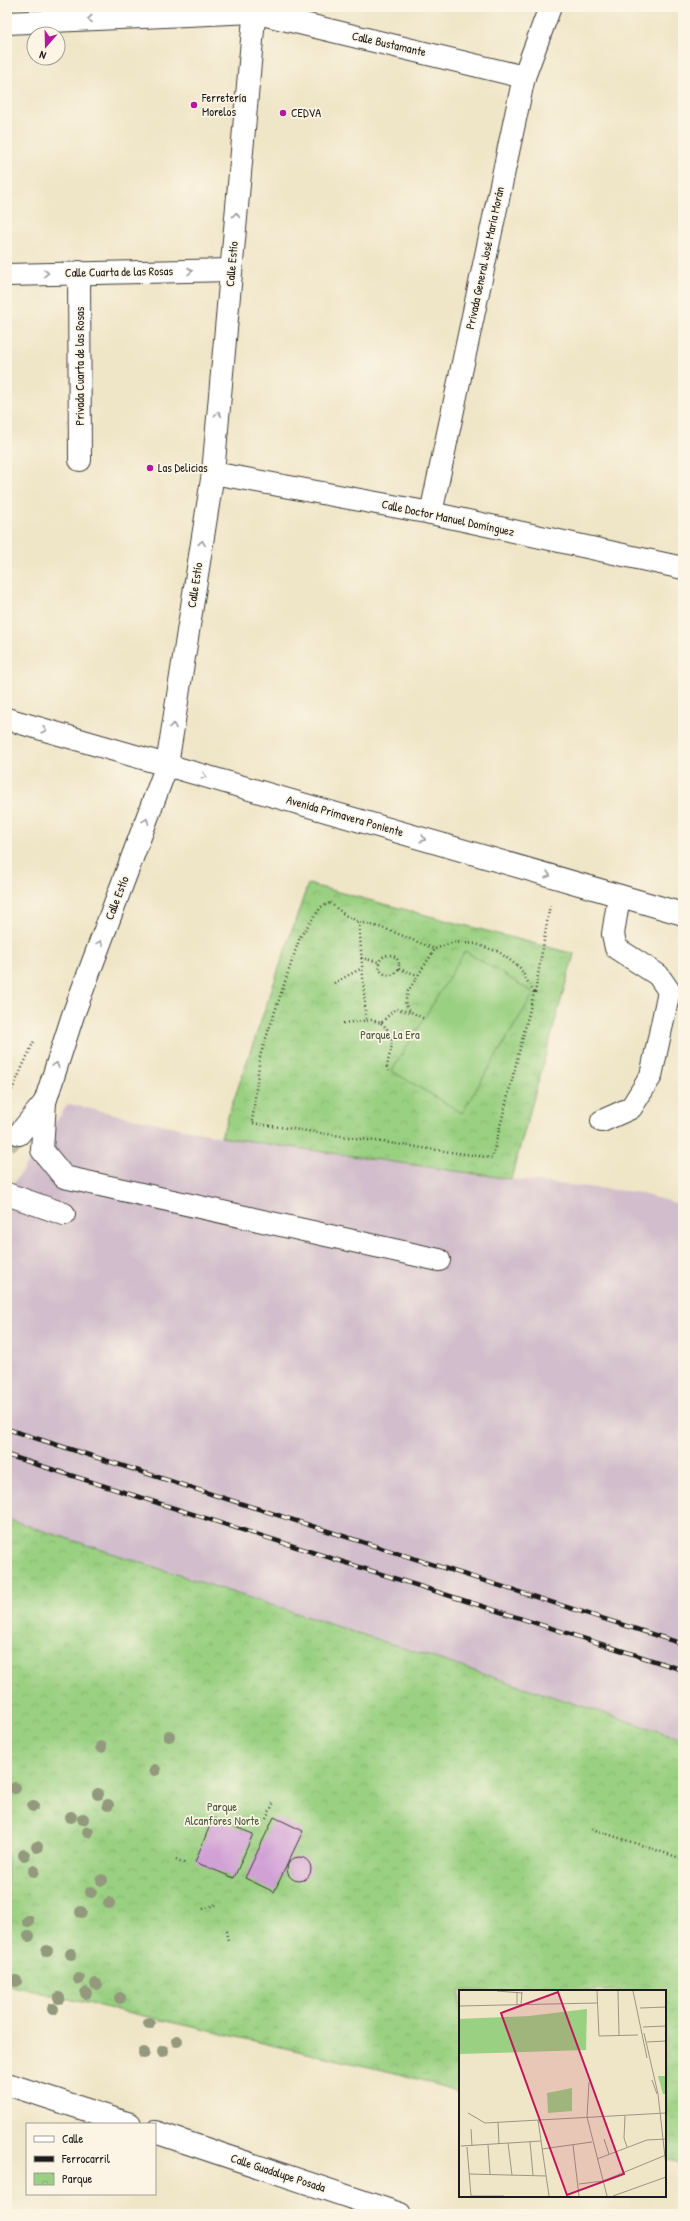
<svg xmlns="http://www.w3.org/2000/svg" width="690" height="2221" viewBox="0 0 690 2221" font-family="'Patrick Hand',sans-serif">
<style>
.industrial{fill:#d1bdcb}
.park{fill:url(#park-crowns);stroke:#5b764e}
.pitch{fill:#9ad081;stroke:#5b764e}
.building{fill:#d1a1d6}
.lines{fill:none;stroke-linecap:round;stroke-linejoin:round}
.major-tunnel{stroke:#c5bda5;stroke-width:22;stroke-dasharray:22 11;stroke-linecap:butt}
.minor-casing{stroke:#3c3a36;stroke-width:24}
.major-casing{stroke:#3c3a36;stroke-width:24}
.path{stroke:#3c3a36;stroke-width:2.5;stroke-dasharray:1 3;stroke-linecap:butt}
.minor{stroke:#fff;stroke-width:22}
.major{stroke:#fff;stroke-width:22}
.rail-casing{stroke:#1c1c1c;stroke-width:4.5}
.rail{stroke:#fcf5e5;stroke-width:3;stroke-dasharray:9;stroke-linecap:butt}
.tree{fill:#93997c}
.oneway{stroke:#999}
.poi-dot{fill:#b5179e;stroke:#fcf5e5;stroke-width:1.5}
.labels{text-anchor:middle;stroke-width:3.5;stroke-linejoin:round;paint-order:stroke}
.street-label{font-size:12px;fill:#1c1c1c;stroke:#fcf5e5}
.poi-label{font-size:12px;fill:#1c1c1c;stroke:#fcf5e5;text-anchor:start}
.park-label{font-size:12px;fill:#485b3f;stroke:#fcf5e5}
.inset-road{fill:none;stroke:#9b9583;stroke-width:1}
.view{fill:#c2185b;fill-opacity:0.15;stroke:#c2185b;stroke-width:2}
.inset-edge{fill:none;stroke:#1c1c1c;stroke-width:2}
</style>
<defs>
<pattern id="park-crowns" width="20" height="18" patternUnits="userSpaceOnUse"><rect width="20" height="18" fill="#9ad081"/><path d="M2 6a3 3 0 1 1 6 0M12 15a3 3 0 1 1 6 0" fill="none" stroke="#84b26f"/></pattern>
</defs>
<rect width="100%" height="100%" fill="#fcf5e5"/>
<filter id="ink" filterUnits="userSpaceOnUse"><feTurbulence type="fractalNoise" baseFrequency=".025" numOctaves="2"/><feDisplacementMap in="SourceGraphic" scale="8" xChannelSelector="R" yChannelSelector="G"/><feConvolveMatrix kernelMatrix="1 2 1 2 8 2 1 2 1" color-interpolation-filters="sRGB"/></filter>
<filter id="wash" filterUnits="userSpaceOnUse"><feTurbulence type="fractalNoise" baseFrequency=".012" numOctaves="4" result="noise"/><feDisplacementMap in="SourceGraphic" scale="16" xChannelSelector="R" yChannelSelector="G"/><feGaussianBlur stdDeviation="0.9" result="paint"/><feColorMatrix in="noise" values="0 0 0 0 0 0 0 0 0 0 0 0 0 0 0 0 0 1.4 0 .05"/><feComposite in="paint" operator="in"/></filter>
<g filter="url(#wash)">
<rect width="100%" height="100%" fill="#efe5c7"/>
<!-- industrial -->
<path class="industrial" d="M68 1104 221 1137 511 1179 634 1192 683 1205V1739L7 1519V1193Z"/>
<!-- park -->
<g class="park">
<path d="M308 884 574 954 511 1179 221 1137Z"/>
<path d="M7 1519 683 1739V2163L665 2158V1991H460V2092L400 2074 7 1985Z"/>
</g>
<!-- pitch -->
<path class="pitch" d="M465 951 534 993 462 1113 392 1071Z"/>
<g id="blocks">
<!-- building -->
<g class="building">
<path d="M274 1817 303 1831 274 1892 245 1878Z"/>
<path d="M213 1818 253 1834 234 1878 195 1862Z"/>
<circle cx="299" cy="1869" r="12"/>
</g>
</g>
</g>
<g filter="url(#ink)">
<use href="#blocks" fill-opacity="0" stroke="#3c3a36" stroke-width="1"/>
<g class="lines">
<!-- major-tunnel -->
<path class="major-tunnel" d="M7 1143 19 1134"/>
<defs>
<g id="minor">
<path d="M7 23 254 12 524 77"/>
<path d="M79 272 80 460"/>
<path d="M7 275 231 270"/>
<path d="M213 473 431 513 683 568"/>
<path d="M431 513 524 77 550 7"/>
<path d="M7 719 683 914"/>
<path d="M45 1102 42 1150 64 1177 439 1260"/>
<path d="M602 1121 631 1108 651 1076 669 991 658 975 616 948 613 934 619 896"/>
<path d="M7 1194 64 1214"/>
<path d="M7 2084 130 2124"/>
<path d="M155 2132 400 2214"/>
</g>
<path id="major" d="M19 1134 45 1102 73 1015 167 765 213 473 255 7"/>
</defs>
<!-- minor casing -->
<use href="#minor" class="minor-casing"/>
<!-- major casing -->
<use href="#major" class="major-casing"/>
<!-- path -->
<g class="path">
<path d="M330 903 345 915 359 922 386 929 435 949 454 942 476 944 499 952 520 968 534 993 492 1158 252 1123 260 1056 300 937 321 907Z"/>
<path d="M359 922 366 1020"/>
<circle cx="389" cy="965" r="10"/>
<path d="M361 958 379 962"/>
<path d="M399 969 418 975"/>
<path d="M334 983 362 968"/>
<path d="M535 993 550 905"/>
<path d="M423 1018 411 1012 405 1004 408 991 435 949"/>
<path d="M343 1023 372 1020 381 1023 395 1009 411 1012"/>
<path d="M381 1023C399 1038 390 1047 387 1067L389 1071"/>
<path d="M7 1101 34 1041"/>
<path d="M266 1819 274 1802"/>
<path d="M592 1829 683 1859"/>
<path d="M176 1859 184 1863"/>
<path d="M203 1909 217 1904"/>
<path d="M226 1931 228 1941"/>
</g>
<!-- minor -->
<use href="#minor" class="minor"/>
<!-- major -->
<use href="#major" class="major"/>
<defs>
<g id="rail">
<path d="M7 1429 683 1644"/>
<path d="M7 1455 683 1670"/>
</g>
</defs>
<!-- rail casing -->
<use href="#rail" class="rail-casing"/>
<!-- rail -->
<use href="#rail" class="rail"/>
</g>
<!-- trees -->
<g class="tree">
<circle cx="169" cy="1736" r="6"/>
<circle cx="101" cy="1747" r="6"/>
<circle cx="155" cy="1770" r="6"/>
<circle cx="15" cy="1788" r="6"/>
<circle cx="98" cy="1794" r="6"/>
<circle cx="108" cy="1805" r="6"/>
<circle cx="33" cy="1806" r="6"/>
<circle cx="71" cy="1817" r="6"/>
<circle cx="83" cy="1819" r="6"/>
<circle cx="88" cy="1832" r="6"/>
<circle cx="37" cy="1847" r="6"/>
<circle cx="24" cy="1855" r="6"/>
<circle cx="34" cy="1871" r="6"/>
<circle cx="102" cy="1880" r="6"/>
<circle cx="91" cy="1892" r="6"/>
<circle cx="109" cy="1903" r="6"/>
<circle cx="81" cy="1912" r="6"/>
<circle cx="28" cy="1921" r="6"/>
<circle cx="29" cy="1936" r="6"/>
<circle cx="47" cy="1951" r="6"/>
<circle cx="71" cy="1954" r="6"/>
<circle cx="79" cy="1979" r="6"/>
<circle cx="16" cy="1981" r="6"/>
<circle cx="96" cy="1984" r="6"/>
<circle cx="86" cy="1993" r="6"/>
<circle cx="59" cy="1998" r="6"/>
<circle cx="120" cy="1998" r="6"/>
<circle cx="53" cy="2009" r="6"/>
<circle cx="149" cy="2023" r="6"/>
<circle cx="177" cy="2041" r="6"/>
<circle cx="163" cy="2051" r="6"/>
<circle cx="144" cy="2053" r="6"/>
</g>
<!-- one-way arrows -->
<defs><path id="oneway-chevron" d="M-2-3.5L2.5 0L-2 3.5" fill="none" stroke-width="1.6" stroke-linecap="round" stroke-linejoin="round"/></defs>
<g class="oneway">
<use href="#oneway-chevron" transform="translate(90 19) rotate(178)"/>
<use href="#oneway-chevron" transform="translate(236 215) rotate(-85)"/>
<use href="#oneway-chevron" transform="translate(190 271) rotate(-1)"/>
<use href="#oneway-chevron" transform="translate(46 273) rotate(-2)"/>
<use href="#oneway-chevron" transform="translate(218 414) rotate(-85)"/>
<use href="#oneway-chevron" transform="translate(202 543) rotate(-81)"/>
<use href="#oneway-chevron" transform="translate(173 726) rotate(-81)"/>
<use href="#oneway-chevron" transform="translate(44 730) rotate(16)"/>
<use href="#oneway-chevron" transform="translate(204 776) rotate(16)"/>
<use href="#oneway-chevron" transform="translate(146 821) rotate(-69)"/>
<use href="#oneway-chevron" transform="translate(423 839) rotate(16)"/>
<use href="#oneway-chevron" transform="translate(548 875) rotate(16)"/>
<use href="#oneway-chevron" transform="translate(100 943) rotate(-69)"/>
<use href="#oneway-chevron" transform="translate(56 1065) rotate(-72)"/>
</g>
</g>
<!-- markers -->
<g class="poi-dot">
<circle cx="194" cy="105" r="4"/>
<circle cx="283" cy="113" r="4"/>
<circle cx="150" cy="468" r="4"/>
</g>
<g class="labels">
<!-- street labels -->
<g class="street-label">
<text transform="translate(389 44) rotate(13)" y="4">Calle Bustamante</text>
<text transform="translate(485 258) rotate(-78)" y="4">Privada General José María Morán</text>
<text transform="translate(232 264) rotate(-85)" y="4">Calle Estío</text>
<text transform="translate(119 272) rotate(-1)" y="4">Calle Cuarta de las Rosas</text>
<text transform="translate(80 366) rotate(-90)" y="4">Privada Cuarta de las Rosas</text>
<text transform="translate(448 518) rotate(12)" y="4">Calle Doctor Manuel Domínguez</text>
<text transform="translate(195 585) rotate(-81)" y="4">Calle Estío</text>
<text transform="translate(345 816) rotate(16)" y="4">Avenida Primavera Poniente</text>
<text transform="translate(117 898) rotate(-69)" y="4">Calle Estío</text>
<text transform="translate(278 2173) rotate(18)" y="4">Calle Guadalupe Posada</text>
</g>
<!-- poi labels -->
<g class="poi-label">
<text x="202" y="102">Ferretería<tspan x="202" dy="14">Morelos</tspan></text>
<text x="291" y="117">CEDVA</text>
<text x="158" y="472">Las Delicias</text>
</g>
<!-- park labels -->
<g class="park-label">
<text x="390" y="1039">Parque La Era</text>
<text x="222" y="1811">Parque<tspan x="222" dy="14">Alcanfores Norte</tspan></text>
</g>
</g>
<!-- overview -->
<g transform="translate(459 1990)">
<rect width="207" height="207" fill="#efe5c7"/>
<path d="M128 19 127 60 0 64V29L70 26ZM199 86H207V104H204ZM113 98V121L89 123 88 103Z" fill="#9ad081"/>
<path d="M90.5 113a5.5 5.5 0 1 1 11 0a5.5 5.5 0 1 1-11 0Z" fill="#9ad081"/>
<path class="inset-road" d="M38 1 63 3M138 1 140 46 179 45M159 1 160 45M174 1 188 68M58 15V2M62 15 63 2M0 16 138 13M181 18 207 17M184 37 207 36M185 43 199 104 207 176M188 52 207 51M193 90 198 104M130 92 128 127 148 206M9 123 26 133 207 123M166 126 165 148 168 157M79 130 90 206M39 132 40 154M12 139 13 156M0 144V165M145 149 150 164M71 152 74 185M49 153 53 185M29 155 31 184M114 155 120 206M2 156 82 151M8 157 12 206M83 159 133 152M138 169 188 150 207 149M10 184 87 186M120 194 144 191 207 165M12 206H45M154 206 207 187"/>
<path class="view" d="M99 2 165 184 108 205 42 23Z"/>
<rect width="207" height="207" class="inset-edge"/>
</g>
<!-- margin -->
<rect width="690" height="2221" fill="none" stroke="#fcf5e5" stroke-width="24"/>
<!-- legend -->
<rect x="26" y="2123" width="130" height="72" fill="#fcf5e5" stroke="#a29e95"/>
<rect x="34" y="2136" width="20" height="6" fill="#ffffff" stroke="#a29e95"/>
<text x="62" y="2143" font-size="12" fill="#1c1c1c">Calle</text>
<rect x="34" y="2156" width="20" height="6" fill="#1c1c1c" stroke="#a29e95"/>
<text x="62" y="2163" font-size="12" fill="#1c1c1c">Ferrocarril</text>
<rect x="34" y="2173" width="20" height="12" fill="url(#park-crowns)" stroke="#a29e95"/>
<text x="62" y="2183" font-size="12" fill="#1c1c1c">Parque</text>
<!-- north arrow -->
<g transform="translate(46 46) rotate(200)"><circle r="19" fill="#fcf5e5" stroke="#a29e95"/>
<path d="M0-3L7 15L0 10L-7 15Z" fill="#b5179e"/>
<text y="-6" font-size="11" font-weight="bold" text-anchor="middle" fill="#1c1c1c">N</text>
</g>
</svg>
